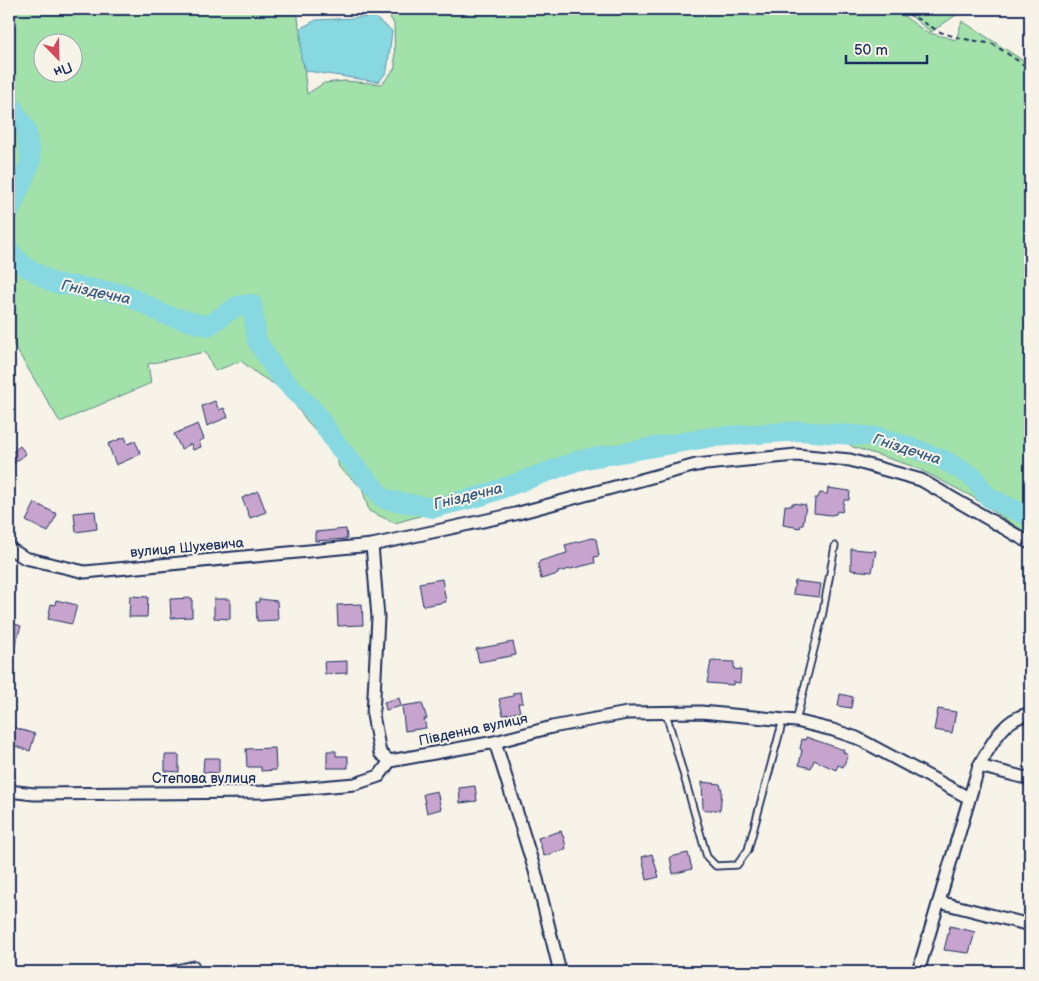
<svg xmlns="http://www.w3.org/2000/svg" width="1039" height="981" viewBox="0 0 1039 981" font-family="'Balsamiq Sans',sans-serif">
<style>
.green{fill:#a2e1aa;stroke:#5e8884;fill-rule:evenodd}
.water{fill:#87d8e1;stroke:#5c94ad}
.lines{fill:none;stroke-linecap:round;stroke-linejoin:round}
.river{stroke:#87d8e1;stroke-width:20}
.building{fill:#c6a4ce;stroke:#1b2f5e}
.service-casing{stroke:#1b2f5e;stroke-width:9}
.minor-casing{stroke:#1b2f5e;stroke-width:15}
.path{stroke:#1b2f5e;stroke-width:2;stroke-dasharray:5 4;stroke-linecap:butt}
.service{stroke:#f7f3e8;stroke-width:5.5}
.minor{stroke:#f7f3e8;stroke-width:11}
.labels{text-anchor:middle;stroke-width:4;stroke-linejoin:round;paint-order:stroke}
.street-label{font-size:14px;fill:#1b2f5e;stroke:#f7f3e8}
.water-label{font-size:15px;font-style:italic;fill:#36597f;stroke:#f7f3e8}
</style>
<rect width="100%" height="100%" fill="#f7f3e8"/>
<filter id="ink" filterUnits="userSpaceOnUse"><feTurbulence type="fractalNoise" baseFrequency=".02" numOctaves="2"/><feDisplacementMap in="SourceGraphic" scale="10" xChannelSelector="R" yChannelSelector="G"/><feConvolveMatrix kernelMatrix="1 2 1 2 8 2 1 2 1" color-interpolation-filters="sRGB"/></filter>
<g filter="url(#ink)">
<!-- green -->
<g class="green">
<path d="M9 9H297L307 94 324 83 345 81 382 84 395 68 394 24 385 9H894L926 32 956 40 962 21 1030 65V536L971 496 915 467 853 447 823 427 756 425 662 437 631 446 606 462 584 469 553 467 529 477 519 488 485 486 462 504 395 523 369 511 362 488 339 467 334 450 307 421 284 390 259 375 241 361 215 371 205 352 148 364 151 383 60 422 9 337ZM42 42H72V72H42Z"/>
<path d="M902 9H965L931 32Z"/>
</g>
<!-- water -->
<path class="water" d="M374 17 392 31 387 71 379 82 307 71 301 59V28L316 20Z"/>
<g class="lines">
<!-- river -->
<g class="river">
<path d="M9 102 26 129 31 161 9 213"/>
<path d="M9 251 23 265 53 283 125 294 165 315 208 326 237 306 252 304 257 341 277 373 316 413 337 445 384 499 433 508 481 496 580 460 712 437 802 431 878 437 913 448 944 460 973 477 988 497 1030 517"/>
</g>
</g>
<!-- building -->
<g class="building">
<path d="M215 401 219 410 224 408 228 417 207 426 202 406Z"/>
<path d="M198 424 204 439 199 441 201 447 193 450 191 444 181 449 174 434Z"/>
<path d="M125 437 128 444 135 441 141 454 116 465 108 444Z"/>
<path d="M20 446 26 454 9 467V455Z"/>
<path d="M828 488 850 491 849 500H844L842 512 837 511 836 514 831 515 814 513 815 498H818L820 493 827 494Z"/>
<path d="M258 491 266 512 250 518 242 498Z"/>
<path d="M35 503 57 514 48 532 26 521Z"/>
<path d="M792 503 806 505 803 525H801L800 528 783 525 785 505 792 506Z"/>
<path d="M95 511 97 529 76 532 74 513Z"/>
<path d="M346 529 347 539 315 541V532Z"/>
<path d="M592 538 596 539 599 556 594 557 595 563 558 572V574L541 579 538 564 540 561 567 553 565 545Z"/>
<path d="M851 549 876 551 872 572 851 570Z"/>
<path d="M442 579 446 602 423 606 419 583Z"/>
<path d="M795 581 821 584 819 597 793 594Z"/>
<path d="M130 596 148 597 147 617H129Z"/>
<path d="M192 598V617L171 618 170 599Z"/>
<path d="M214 599H230V619L214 618Z"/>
<path d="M259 599 277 601 278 620 257 621 256 602H259Z"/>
<path d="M56 600 77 605 72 624 48 619 51 604 55 605Z"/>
<path d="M362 604 363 625 338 626 337 605Z"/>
<path d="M9 622 21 626 11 658 9 657Z"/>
<path d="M513 642 516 655 479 662 476 649Z"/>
<path d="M347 661V673L325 674 324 662Z"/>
<path d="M711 661 734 662V669L741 670 740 683 733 682V685L707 683Z"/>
<path d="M521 692 523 703H518L520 712 503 715 499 699 513 696V693Z"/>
<path d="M840 694 853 697 851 708 838 706Z"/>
<path d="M399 698 401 706 386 710 384 702Z"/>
<path d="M422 703 427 719H424L426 728 405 731 402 706Z"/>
<path d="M938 709 956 712 952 733 934 730Z"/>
<path d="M9 726 35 734 30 751 9 744Z"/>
<path d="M806 737 844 750 843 752 848 755 843 767 838 765 836 770 814 760 811 768 799 765 802 750 800 749 802 739 806 740Z"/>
<path d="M275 748 276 770 261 771V767H247L246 749Z"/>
<path d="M327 751H336V756H348V768H327Z"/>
<path d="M165 755H179V772L165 771Z"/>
<path d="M204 758H219V773L203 772Z"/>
<path d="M702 782 720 784 722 791 720 810H703Z"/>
<path d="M475 786 477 801 460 803 459 788Z"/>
<path d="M437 791 441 809 427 813 423 794Z"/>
<path d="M561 831 563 837H564L566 849 544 856 538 838Z"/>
<path d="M688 853 692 869 673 874 670 857Z"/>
<path d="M652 854 659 877 647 880 642 857Z"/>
<path d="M950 926 975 932 969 953 944 950Z"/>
</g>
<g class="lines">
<defs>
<g id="service">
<path d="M666 713 707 857 716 866 737 865 748 850 783 720"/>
<path d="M796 721 822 617 835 546"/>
<path d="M159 972 195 964"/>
</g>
<g id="minor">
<path d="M372 545 378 617 373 715 380 753 390 761 495 742 552 727 627 713 701 712 796 721 833 730 857 738 969 798"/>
<path d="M9 548 25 558 85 572 372 545 515 514 696 465 796 455 850 460 921 480 1030 543"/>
<path d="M495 742 535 871 560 972"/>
<path d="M979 766 1030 779"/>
<path d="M9 791 34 794 263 792 355 784 379 776 390 761"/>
<path d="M939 902 1030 925"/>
<path d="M918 972 979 766C991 745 1004 717 1030 714"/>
</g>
</defs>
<!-- service casing -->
<use href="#service" class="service-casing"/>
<!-- minor casing -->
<use href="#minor" class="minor-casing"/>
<!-- path -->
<path class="path" d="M900 9 940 32 959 38 993 44 1030 69"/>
<!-- service -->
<use href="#service" class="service"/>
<!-- minor -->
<use href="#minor" class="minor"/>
</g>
</g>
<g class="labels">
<!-- street labels -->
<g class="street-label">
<text transform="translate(187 547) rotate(-5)" y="5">вулиця Шухевича</text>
<text transform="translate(473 729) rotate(-12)" y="5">Південна вулиця</text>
<text x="204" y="783">Степова вулиця</text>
</g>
<!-- water labels -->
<g class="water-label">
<text transform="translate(96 292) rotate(12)" y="5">Гніздечна</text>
<text transform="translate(907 449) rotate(18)" y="5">Гніздечна</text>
<text transform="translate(468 496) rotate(-14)" y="5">Гніздечна</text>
</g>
</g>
<!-- margin -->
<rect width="1039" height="981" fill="none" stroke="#f7f3e8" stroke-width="30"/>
<rect x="15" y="15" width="1009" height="951" fill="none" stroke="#1b2f5e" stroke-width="2" filter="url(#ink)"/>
<!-- north arrow -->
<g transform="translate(58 58) rotate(157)"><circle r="24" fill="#f7f3e8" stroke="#9fa5b1"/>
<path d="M0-4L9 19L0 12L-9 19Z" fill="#d1495b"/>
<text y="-8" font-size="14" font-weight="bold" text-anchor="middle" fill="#1b2f5e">Пн</text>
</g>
<!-- scale -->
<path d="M846 55v8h81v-8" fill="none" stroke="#1b2f5e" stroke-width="2.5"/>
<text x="854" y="55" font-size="15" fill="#1b2f5e" stroke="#f7f3e8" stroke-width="4" paint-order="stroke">50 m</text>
</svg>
